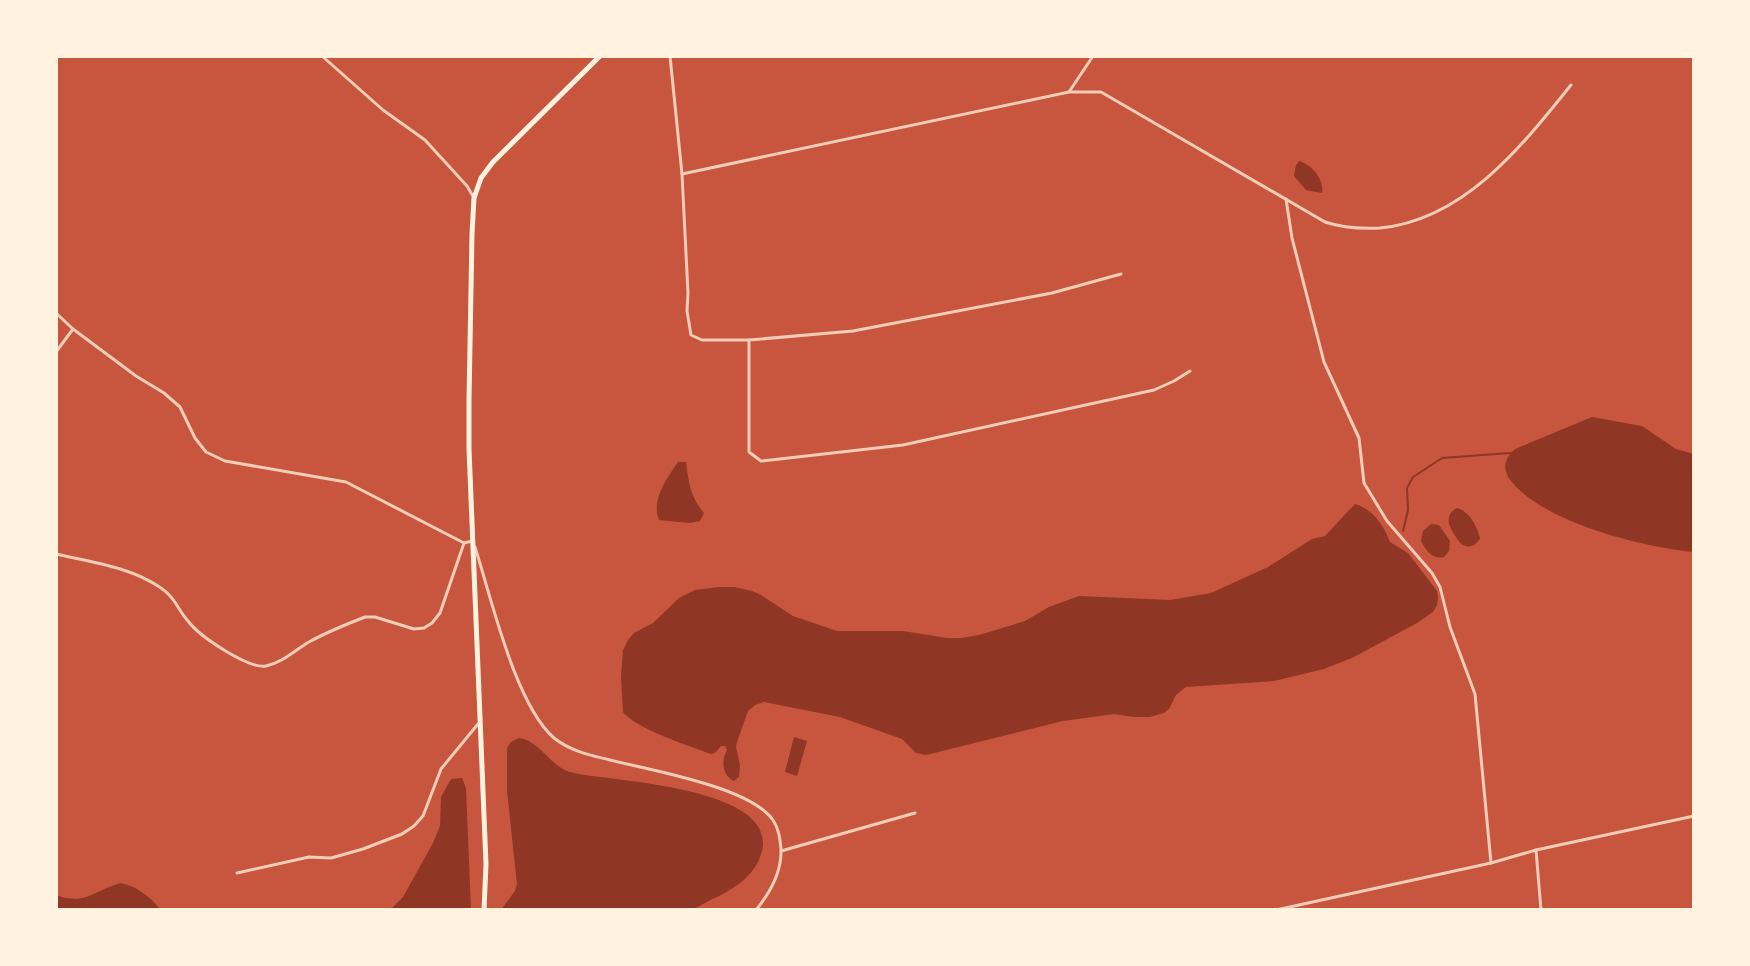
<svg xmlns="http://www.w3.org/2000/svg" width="1750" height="966" viewBox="0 0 1750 966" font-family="Roboto,sans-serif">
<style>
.water{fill:#8f3625}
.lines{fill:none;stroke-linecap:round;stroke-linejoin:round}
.stream{stroke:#8f3625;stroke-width:2}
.minor{stroke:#f1ccb7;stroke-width:3}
.secondary{stroke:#fff3e0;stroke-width:5}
</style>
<rect width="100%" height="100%" fill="#c8553d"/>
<!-- water -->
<g class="water">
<path d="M1299 161C1312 165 1324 179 1322 193L1306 190 1294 176 1296 165Z"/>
<path d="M1592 417 1642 426 1676 449 1694 454V552C1642 547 1545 523 1511 481 1502 470 1504 458 1515 449Z"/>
<path d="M678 462H686C689 483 690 496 704 513L700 521 690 523 659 520C651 500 667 478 678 462Z"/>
<path d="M1355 504C1373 509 1384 526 1390 542L1408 553 1437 591 1438 598 1437 605 1433 612 1417 623 1352 658 1324 669 1274 681 1186 687 1176 695 1169 709 1164 713 1150 717H1134L1114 714 1063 721 926 755 916 753 902 739 840 717 764 702 755 705 748 711 738 739 736 747 740 765 739 777 734 781C722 775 721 761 727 750L725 746H721L715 753 711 754C690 746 636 729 623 712L621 677 623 650 628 640 634 633 653 623 679 598 695 590 719 587H735L752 591 761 595 793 616 837 631H903L947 638H961L979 635 1025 621 1049 607 1079 596 1170 600 1211 593 1268 567 1312 539 1325 536Z"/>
<path d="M1457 508C1469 511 1477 526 1480 538 1476 546 1469 549 1461 544 1453 533 1440 517 1457 508Z"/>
<path d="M1431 524 1439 525 1450 541 1449 551 1444 557C1432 560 1426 550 1421 541L1423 531Z"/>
<path d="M794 737 807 741 797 776 785 772Z"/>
<path d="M519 738C541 741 551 769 574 773 613 782 804 787 755 867 744 884 725 893 707 902 702 904 696 909 690 910 676 913 650 910 635 910 591 910 546 910 501 910L515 891 517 884 507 791V748L511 742Z"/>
<path d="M462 778 466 788 471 910H390L403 897 433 843 440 826 441 797 451 779Z"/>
<path d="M121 883C138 887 150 897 161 910H56V895C86 906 94 890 121 883Z"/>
</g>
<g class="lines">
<!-- stream -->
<path class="stream" d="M1403 531 1408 510 1407 488 1413 477 1442 458 1510 453"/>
<!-- minor -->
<g class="minor">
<path d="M322 56 383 110 425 140 467 186 474 198"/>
<path d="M670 56 682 174 688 293 687 311 691 335 702 340H749V452L761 461 903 445 1154 390 1174 381 1190 371"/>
<path d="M1069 92 1093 56"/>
<path d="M682 174 1069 92H1101L1325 222C1343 228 1361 229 1380 228 1464 220 1522 146 1571 85"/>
<path d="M1286 199 1292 238 1324 362 1359 438 1364 483 1387 521 1432 573 1440 587 1450 627 1475 694 1491 863"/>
<path d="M56 313 73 329 136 376 164 393 180 407 195 438 206 452 225 461 346 482 464 543 472 541"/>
<path d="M749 340 853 331 1052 293 1121 274"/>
<path d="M56 352 73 329"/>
<path d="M475 547C491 597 515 704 554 738 570 751 590 755 610 760 650 770 750 787 773 820 779 829 780 839 781 849 782 873 770 893 756 910"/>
<path d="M56 554C91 562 131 567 161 588 175 597 178 610 188 621 199 636 248 669 266 666 282 663 295 650 309 642 327 632 347 624 365 617H375L414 629 424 628 432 623 440 613 464 543"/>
<path d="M1536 850 1541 910"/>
<path d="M781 851 915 813"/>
<path d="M237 873 309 857 331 858 363 849 402 834 414 826 423 816 441 769 478 724"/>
<path d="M1276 910 1491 863 1536 850 1694 816"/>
</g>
<!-- secondary -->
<path class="secondary" d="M484 910 486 864 469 449V400L472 234 474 198 481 178 493 162 600 56"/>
</g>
<!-- border -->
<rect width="1750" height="966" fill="none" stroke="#fff3e0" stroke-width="116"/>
</svg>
